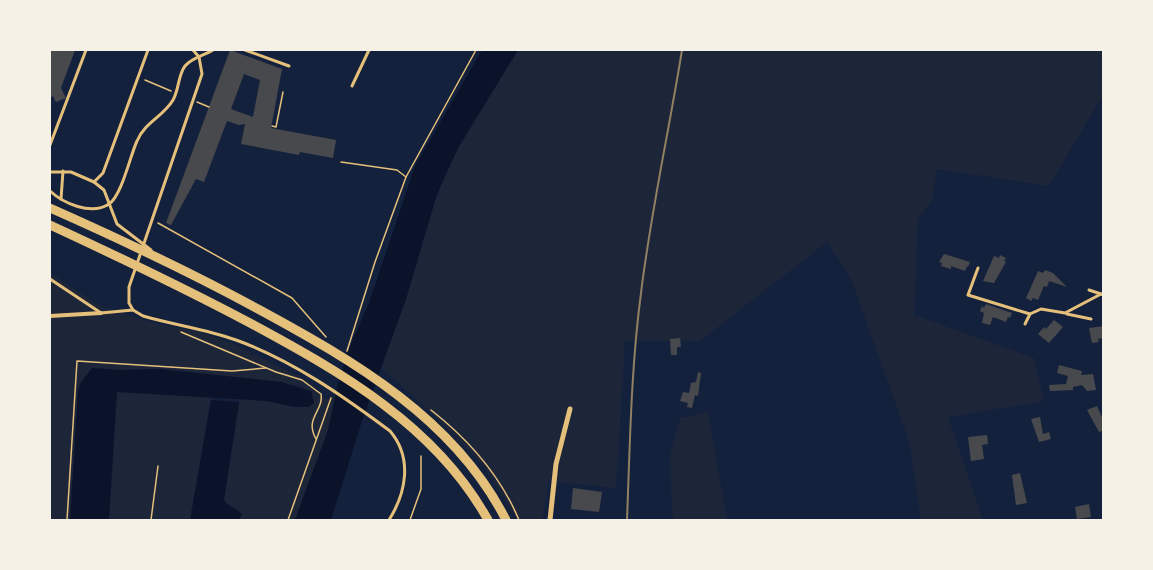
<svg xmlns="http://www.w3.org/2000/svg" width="1153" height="570" viewBox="0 0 1153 570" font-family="'IBM Plex Sans',sans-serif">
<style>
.green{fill:#1d2539}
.water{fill:#0b132b}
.building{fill:#48494c;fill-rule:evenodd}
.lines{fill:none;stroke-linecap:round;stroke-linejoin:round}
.path{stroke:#e5c07b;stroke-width:1.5}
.service{stroke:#e5c07b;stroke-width:3}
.pedestrian{stroke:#e5c07b;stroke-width:4}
.minor{stroke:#e5c07b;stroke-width:5}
.primary{stroke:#e5c07b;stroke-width:9}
.rail{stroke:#918062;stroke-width:2}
</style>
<rect width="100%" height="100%" fill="#14213d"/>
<!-- green -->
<g class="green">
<path d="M518 50H1103V95L1049 186 937 169 932 201 918 218 914 315 1034 358 1044 401 948 417 983 520H921L910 444 850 276 827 242 700 341H625L616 488 549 481 542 520H517L484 466 434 416 381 367 406 299 434 205 447 171 458 148Z"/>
<path d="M50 273 102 307 155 323 200 332 228 342 299 376 314 386 325 399 336 395 328 430 295 520H239L242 514 226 503 224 500 240 399 267 401 295 407 304 387 281 382 160 369 119 370 93 368 78 391 70 520H50Z"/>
<path d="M117 392 211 397 190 520H107L109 519Z"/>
<path d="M708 412 727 520H674L672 511 670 455 680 418Z"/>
</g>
<!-- water -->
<g class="water">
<path d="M482 50H518L458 148 437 194 406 299 362 421 331 520H295L328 430 338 383 349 349 370 300 415 166Z"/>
<path d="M92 368 119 370 160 369 197 373 281 382 311 391 314 403 309 407H295L267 401 117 392 109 520H70L78 391 81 382Z"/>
<path d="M211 400 239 402 224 500C228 507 237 508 242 514L239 520H190Z"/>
</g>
<!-- building -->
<g class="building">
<path d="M50 50H75L61 88 66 98 56 102 53 96 50 98Z"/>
<path d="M230 50 282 69 271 128 336 140 333 158 300 152 299 155 241 144 245 124 239 125 227 121 204 182 196 179 171 225 166 223ZM244 74 260 80 253 117 231 109Z"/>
<path d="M944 254 970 262 968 267 967 266 965 271 951 266V269L941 266 942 263 939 262Z"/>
<path d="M1000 255 1006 258 1004 261 1006 262 994 283 983 281 994 256 999 258Z"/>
<path d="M1045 270 1053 273 1067 287 1049 281 1047 287 1044 286 1038 300 1033 298 1031 301 1026 298 1038 271 1043 273Z"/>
<path d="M986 304 1012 313 1010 318 1008 317 1006 322 993 317 990 325 982 323 984 313 980 311 982 306 984 308Z"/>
<path d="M1054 320 1063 327 1049 343 1038 334 1044 327 1046 329Z"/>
<path d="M1104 326V338L1098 339 1099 342 1092 343 1089 328Z"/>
<path d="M680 338 681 347H677V355H671L670 339Z"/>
<path d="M1059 365 1082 371 1081 375 1093 374 1096 390 1087 391 1082 385 1073 387V390L1050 391 1049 385 1066 384 1068 376 1057 373Z"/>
<path d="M698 372 701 373 698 396 695 395 692 408 687 407 688 403 680 401 683 392 689 393 691 383 696 382Z"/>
<path d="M1097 406 1104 422V430L1099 432 1087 410Z"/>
<path d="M1040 417 1043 434 1049 432 1051 439 1039 442 1031 419Z"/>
<path d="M987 435 988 444 982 445 984 459 971 461 968 437Z"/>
<path d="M1020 473 1027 503 1016 505 1012 475Z"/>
<path d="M573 488 602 492 599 512 571 509Z"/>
<path d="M1089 504 1091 517 1077 519 1075 507Z"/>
</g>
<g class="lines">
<!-- path -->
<g class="path">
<path d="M145 80 171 91"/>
<path d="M197 102 209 107"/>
<path d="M272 126 276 127 283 92"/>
<path d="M341 162 397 170 406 177"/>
<path d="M158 223 292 298 326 337"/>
<path d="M181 332 276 372 302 380 321 394C324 411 304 418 316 439"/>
<path d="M347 351 375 262 406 177 476 50"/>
<path d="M431 410C468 439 501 477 519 520"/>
<path d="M67 520 77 361 232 371 266 368"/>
<path d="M151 520 158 466"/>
<path d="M288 520 331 398"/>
<path d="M410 520 421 489V456"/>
</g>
<!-- service -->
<g class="service">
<path d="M193 50 199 57 202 74 129 287V303L133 310 143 316C174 325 206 329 236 340 292 360 343 396 390 431 413 458 406 493 389 520"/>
<path d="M245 50 289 66"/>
<path d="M352 86 369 50"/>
<path d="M50 145 86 50"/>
<path d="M50 172H71L94 182 104 190 117 224 151 250"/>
<path d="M94 182 103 173 148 50"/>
<path d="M50 191C63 203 91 216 109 204 122 195 130 156 137 141 145 122 163 117 173 100 179 90 178 75 185 66 191 58 205 55 213 50"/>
<path d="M61 199 63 171"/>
<path d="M978 268 968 295 1030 314 1041 309 1065 313 1101 294 1104 295"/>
<path d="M50 279 101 313 133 310"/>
<path d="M1089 290 1101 294"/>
<path d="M1067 314 1091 319"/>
<path d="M1025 324 1030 314"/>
</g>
<!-- pedestrian -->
<path class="pedestrian" d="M50 316 101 313"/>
<!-- minor -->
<path class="minor" d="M550 520 556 464 570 409"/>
<!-- primary -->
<g class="primary">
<path d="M50 208C120 239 190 272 258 309 354 361 455 419 506 520"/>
<path d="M50 225C117 256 184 288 250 323 341 372 436 426 488 520"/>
</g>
<!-- rail -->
<path class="rail" d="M627 520C630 444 631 368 641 293 651 211 669 131 682 50"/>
</g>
<!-- border -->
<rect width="1153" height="570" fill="none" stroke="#f6f1e7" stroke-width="102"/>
</svg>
